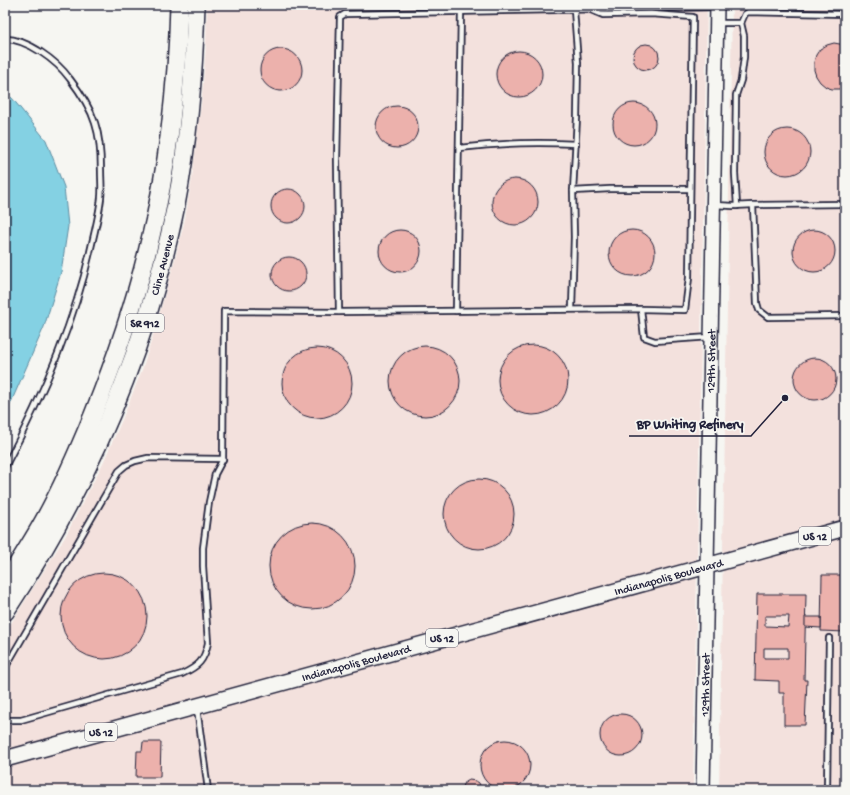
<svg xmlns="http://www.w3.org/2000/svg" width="850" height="795" viewBox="0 0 850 795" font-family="'Gochi Hand',sans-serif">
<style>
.built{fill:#f3e1dd}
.water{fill:#84d1e3;stroke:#5d8ba0}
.building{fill:#ecb1ac;stroke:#22223b;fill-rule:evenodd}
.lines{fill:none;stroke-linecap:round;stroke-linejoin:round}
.lane-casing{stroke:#22223b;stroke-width:8}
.secondary-casing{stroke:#22223b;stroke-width:16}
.primary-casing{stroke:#22223b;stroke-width:18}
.highway-casing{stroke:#22223b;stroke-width:20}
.lane{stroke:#f6f6f2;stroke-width:4.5}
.secondary{stroke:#f6f6f2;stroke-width:13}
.primary{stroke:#f6f6f2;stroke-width:15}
.highway{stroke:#f6f6f2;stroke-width:17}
.labels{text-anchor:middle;stroke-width:3.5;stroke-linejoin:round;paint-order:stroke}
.shield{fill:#f6f6f2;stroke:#626272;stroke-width:1}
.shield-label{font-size:11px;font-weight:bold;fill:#22223b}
.street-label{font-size:12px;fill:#22223b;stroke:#f6f6f2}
.leader{fill:none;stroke:#22223b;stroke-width:1.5}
.callout-dot{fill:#22223b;stroke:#f6f6f2;stroke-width:1.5}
.callout-label{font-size:13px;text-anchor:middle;font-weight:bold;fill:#22223b;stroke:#f6f6f2;stroke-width:3.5;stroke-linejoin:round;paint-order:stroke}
</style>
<rect width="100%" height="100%" fill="#f6f6f2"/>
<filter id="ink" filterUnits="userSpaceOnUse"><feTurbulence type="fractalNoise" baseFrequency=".025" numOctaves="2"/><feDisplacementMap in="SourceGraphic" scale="8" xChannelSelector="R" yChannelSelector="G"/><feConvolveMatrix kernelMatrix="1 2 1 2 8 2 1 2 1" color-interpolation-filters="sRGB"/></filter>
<g filter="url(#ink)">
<!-- built -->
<g class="built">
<path d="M207 5H707L693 790H5V633L65 537 103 463 122 420 142 370 155 329 175 259 185 219 192 178 202 96 206 45Z"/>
<path d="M732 5H845V790H719Z"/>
</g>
<!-- water -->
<path class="water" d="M5 94 12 98 46 140 64 187 68 226 61 272 44 327 5 416Z"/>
<!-- building -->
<g class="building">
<path d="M834 43 845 45V87L839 89H832L826 87 820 82 816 76 814 70V62L816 55 820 49 827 45Z"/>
<circle cx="646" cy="57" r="13"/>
<circle cx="281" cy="70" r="21"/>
<circle cx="519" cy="74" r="23"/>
<circle cx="634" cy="124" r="21"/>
<circle cx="397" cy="127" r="21"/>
<circle cx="787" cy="152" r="23"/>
<circle cx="515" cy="202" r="23"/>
<circle cx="288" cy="206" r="17"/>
<circle cx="632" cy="253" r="23"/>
<circle cx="400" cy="251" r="21"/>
<circle cx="814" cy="251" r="21"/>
<circle cx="289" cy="274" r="17"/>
<circle cx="533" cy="380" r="35"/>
<circle cx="425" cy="381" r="35"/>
<circle cx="317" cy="383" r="35"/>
<circle cx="815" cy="379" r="21"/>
<circle cx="479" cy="514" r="35"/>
<circle cx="312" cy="566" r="43"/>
<circle cx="104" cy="616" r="43"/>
<path d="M822 575H845V632L821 631Z"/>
<path d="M757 594H806L804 680H807L805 725H784V693H779V681L755 680ZM765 616H789L788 627 765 626ZM764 648H788V658H764Z"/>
<path d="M805 617H821V628L805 627Z"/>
<circle cx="621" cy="735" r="21"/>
<circle cx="505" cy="765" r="25"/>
<path d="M143 742H161L160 777H136L137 751H142Z"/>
<path d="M469 780 476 781 479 783 482 790H461L463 784Z"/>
</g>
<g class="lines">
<defs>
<g id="lane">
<path d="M591 10 603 15 651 14 693 17 689 278 685 310 641 309"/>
<path d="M718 23H741L745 14 748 12 845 14"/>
<path d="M5 39C28 39 57 61 70 79 80 92 90 107 95 123 100 138 101 156 101 171 101 180 102 189 101 198 99 216 94 234 90 252 73 327 41 399 5 467"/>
<path d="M459 148C498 143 536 142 576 144"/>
<path d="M573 191 610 189H690"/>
<path d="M715 205 733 206 753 205 845 204"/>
<path d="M753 205 757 303 759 310 768 317 845 316"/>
<path d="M737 206 735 173 736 95 741 80 744 57V36L741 23"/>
<path d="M572 309 574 237 573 191 577 118 578 63 574 10"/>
<path d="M456 311 461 12"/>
<path d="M710 337 655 341 644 337 641 309 339 312 337 159 340 17 345 14 715 7"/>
<path d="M5 668 119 471 126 465 135 461 148 458 223 459 224 311 339 312"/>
<path d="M197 708 208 790"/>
<path d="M5 720H21L182 674C199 666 204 661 208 643L203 566V548L209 502 215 474 223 459"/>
<path d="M827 790 829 638"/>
</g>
<g id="secondary">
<path id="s1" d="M703 790 717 5"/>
</g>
<g id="primary">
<path id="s2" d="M5 759 845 528"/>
</g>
<g id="highway">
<path d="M5 585C16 566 28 548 39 529 60 493 77 454 93 415 116 358 136 300 150 240 169 163 177 84 179 5"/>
<path id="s3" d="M5 612C88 486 146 353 176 205 189 139 194 72 196 5"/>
</g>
</defs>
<!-- lane casing -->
<use href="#lane" class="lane-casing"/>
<!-- secondary casing -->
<use href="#secondary" class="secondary-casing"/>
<!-- primary casing -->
<use href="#primary" class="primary-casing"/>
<!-- highway casing -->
<use href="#highway" class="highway-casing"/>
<!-- lane -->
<use href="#lane" class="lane"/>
<!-- secondary -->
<use href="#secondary" class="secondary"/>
<!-- primary -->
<use href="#primary" class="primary"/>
<!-- highway -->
<use href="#highway" class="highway"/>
</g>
</g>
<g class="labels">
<!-- shield labels -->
<g class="shield">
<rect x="126" y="314" width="38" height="18" rx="3"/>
<rect x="799" y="527" width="32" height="18" rx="3"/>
<rect x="426" y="629" width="32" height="18" rx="3"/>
<rect x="85" y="723" width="32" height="18" rx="3"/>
</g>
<g class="shield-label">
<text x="145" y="327">SR 912</text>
<text x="815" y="540">US 12</text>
<text x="442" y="642">US 12</text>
<text x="101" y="736">US 12</text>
</g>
<!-- street labels -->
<g class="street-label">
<text dy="4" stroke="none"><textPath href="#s3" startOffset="383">Cline Avenue</textPath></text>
<text dy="4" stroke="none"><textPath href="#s1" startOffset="429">129th Street</textPath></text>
<text dy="4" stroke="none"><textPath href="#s2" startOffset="688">Indianapolis Boulevard</textPath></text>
<text dy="4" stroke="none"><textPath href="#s2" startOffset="364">Indianapolis Boulevard</textPath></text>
<text dy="4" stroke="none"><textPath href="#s1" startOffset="105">129th Street</textPath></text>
</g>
</g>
<!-- callouts -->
<path class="leader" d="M785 398L751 436H629"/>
<circle class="callout-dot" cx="785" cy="398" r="4"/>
<g class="callout-label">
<text x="690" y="428">BP Whiting Refinery</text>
</g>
<!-- margin -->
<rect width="850" height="795" fill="none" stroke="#f6f6f2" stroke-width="20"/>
<rect x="10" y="10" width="830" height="775" fill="none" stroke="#22223b" stroke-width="1.5" filter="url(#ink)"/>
</svg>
